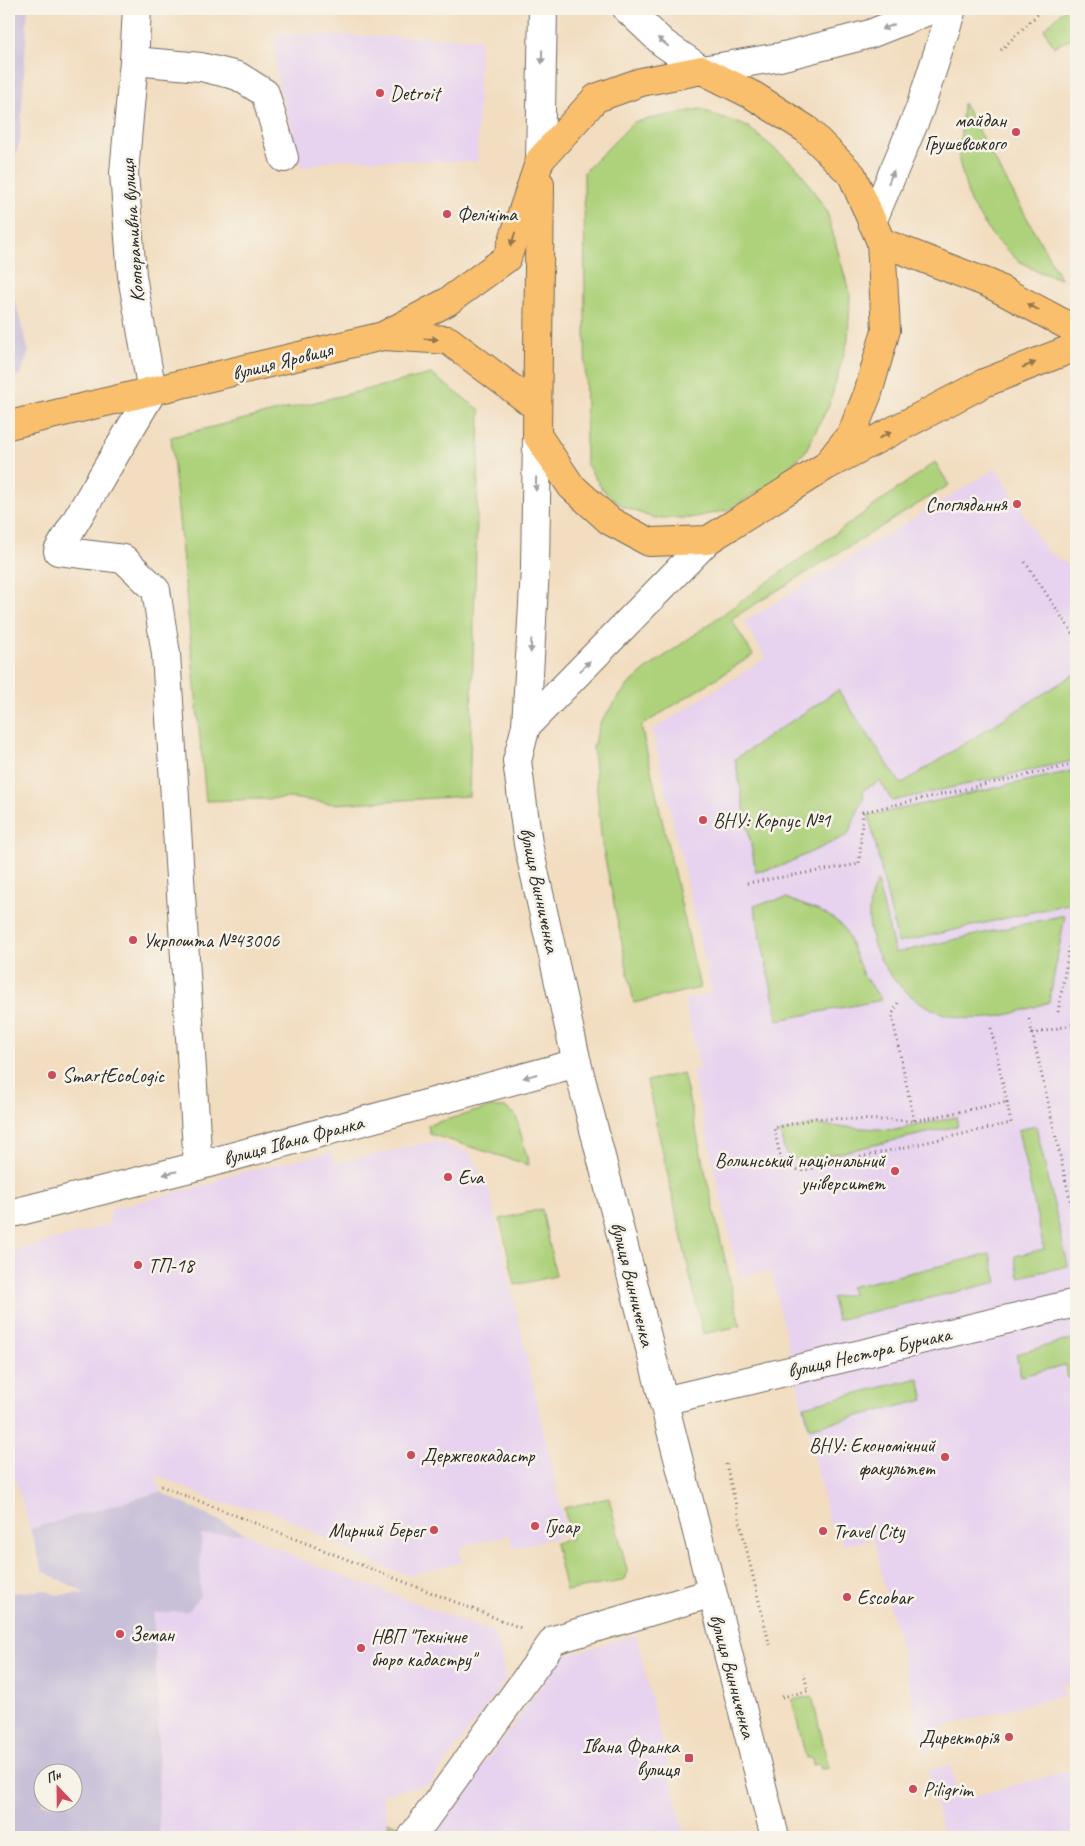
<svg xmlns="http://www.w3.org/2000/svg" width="1085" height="1846" viewBox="0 0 1085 1846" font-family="Caveat,sans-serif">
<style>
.built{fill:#e7d2ef}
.industrial{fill:#c8bfd8;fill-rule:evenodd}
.green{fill:#aed27b;stroke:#6c7e53}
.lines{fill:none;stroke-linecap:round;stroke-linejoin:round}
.minor-casing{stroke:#71695f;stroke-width:30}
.major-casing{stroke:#71695f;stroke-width:30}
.path{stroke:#71695f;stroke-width:3;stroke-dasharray:1 4;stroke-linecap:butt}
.minor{stroke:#fff;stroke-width:28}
.major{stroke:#f9bf6d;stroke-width:28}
.oneway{fill:#a0a0a0}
.oneway2{fill:#92754c}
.poi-dot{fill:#d1495b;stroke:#f7f3e8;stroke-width:2}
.labels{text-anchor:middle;stroke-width:5;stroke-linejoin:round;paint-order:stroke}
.poi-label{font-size:20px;fill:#2b2b2b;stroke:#f7f3e8;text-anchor:start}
.street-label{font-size:20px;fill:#2b2b2b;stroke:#f7f3e8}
</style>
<rect width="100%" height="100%" fill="#f7f3e8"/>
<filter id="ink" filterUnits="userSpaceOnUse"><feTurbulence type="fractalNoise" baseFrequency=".02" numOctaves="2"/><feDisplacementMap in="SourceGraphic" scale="10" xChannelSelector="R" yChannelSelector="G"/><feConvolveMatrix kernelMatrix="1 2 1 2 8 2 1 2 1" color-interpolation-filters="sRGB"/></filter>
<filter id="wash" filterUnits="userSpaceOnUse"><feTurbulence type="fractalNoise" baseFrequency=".0096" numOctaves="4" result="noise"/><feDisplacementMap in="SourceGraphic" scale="20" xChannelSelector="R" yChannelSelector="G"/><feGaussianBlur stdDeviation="1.12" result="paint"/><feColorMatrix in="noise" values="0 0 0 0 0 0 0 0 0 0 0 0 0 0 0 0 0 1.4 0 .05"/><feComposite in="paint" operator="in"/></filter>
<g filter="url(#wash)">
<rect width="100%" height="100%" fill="#f2ddc0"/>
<!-- built -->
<g class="built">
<path d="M276 34 480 39 477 162 337 159 302 168 279 85 275 61Z"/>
<path d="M996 468 1046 550 1074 569 1076 577V1680L1062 1684 1065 1695 940 1727 944 1746 924 1751 897 1632 888 1603 874 1539 843 1545 838 1524 830 1526 771 1271 739 1277 692 1071 700 1069 684 1000 712 993 652 730 766 658 744 622Z"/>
<path d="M435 1141 469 1153 489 1189 567 1535 513 1548 510 1535 459 1547 462 1562 409 1575 386 1568 272 1511 220 1503 156 1475 160 1492 30 1529 9 1459V1253L108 1225 111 1209 218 1182 217 1178 331 1152 335 1164Z"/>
<path d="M245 1533 304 1561 495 1633 506 1679 430 1784 382 1794 389 1826 380 1837H159L158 1700 153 1612 188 1611 200 1596 201 1535Z"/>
<path d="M636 1635 685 1837H429L442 1817 509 1731 561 1657Z"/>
<path d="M950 1765 959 1800 1076 1769V1837H943L928 1770Z"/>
</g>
<!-- industrial -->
<g class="industrial">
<path d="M9 9H28L20 140 9 177Z"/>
<path d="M9 270 11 287 29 352 20 375 9 377Z"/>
<path d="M160 1492 245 1533 201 1535 200 1596 188 1611 153 1613 158 1700 159 1837H9V1593L44 1590 57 1595 85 1593 43 1571 30 1529ZM42 1774H72V1804H42Z"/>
</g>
<!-- green -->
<g class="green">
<path d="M1064 9H1076V36L1054 47 1044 29Z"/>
<path d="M963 103 1061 279 1036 271 1016 259 992 235 970 202 959 161Z"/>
<path d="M700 109 748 127 799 169 827 212 850 295 848 340 829 405 805 452 768 486 728 510 690 518H653L622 506 602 489 586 463 584 172 634 122Z"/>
<path d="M431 374 480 410 469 796 335 804 291 798 206 801 171 437Z"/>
<path d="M935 462 949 485 731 619 753 655 641 726 700 988 634 1003 602 844 593 747 601 721 627 686 648 668Z"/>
<path d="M1076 673V760L892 801 880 781 863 790 864 796 848 835 779 867 756 872 735 759 838 690 901 784Z"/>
<path d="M1076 770V902L898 943 869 816Z"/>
<path d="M877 881 895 953 1065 915 1049 1002C1019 1012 989 1023 956 1017 898 1005 849 938 877 881Z"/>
<path d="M786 898C806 907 831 912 845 929L863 975 882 1000 778 1020 754 905Z"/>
<path d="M683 1073 740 1326 703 1334 647 1081Z"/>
<path d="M491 1107 506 1108 516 1116 529 1165 430 1134 428 1125Z"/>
<path d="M956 1117 958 1126 799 1162 785 1153 780 1133 812 1125 895 1130Z"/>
<path d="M1036 1126 1068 1266 1019 1277 1015 1256 1044 1249 1018 1130Z"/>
<path d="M542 1209 556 1276 515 1285 500 1219Z"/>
<path d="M990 1254 997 1282 837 1320 832 1298 852 1294 850 1287Z"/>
<path d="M1076 1338V1376L1068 1378 1065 1365 1021 1376 1016 1354Z"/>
<path d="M919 1378 924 1400 809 1428 804 1406Z"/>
<path d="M609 1498 627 1570 626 1578 622 1581 566 1591 555 1543 571 1539 564 1508Z"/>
<path d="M812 1696 829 1768 821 1769 819 1764 813 1765 812 1758H806L792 1700Z"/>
<path d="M388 1821 400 1826 401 1831 396 1837H380L389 1826Z"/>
</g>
</g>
<g filter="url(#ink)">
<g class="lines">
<defs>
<g id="minor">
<path d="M137 9 134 61 124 173 132 276 152 392 58 551 124 559 156 590 166 654 198 1166"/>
<path d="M627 9 663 43 702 70 780 57 870 34 933 9"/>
<path d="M134 61 201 67 238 76 265 93 284 158"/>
<path d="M540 160 543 9"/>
<path d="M872 222 919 111 952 9"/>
<path d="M537 435 535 569 526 726 517 761 528 844 577 1063 775 1837"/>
<path d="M526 726 708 540"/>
<path d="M9 1214 198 1166 577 1063"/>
<path d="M663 1401 1076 1303"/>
<path d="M412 1837 554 1640 712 1593"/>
</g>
<g id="major">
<path d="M540 184 537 435 571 486 610 521 649 542 708 540 826 466 984 383 1076 347"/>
<path d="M881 242 990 284 1076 330"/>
<path d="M383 336 447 302 507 258 540 160 596 98 641 82 702 70 754 96 806 129 852 175 881 242 886 330 868 393 852 433 826 466"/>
<path d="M9 425 383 336 448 340 537 407"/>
</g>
</defs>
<!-- minor casing -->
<use href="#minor" class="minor-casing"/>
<!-- major casing -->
<use href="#major" class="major-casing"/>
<!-- path -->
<g class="path">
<path d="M1001 50 1043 9"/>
<path d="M1025 562 1076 638"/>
<path d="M747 883 859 864 863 812 1076 764"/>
<path d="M898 1003 892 1015 914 1121"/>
<path d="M1058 1012 1076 909"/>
<path d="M1029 1019 1076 1226"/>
<path d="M991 1028 1007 1102"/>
<path d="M1032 1034 1076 1024"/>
<path d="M1007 1102 1011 1123 800 1171 781 1160 774 1128 816 1118 914 1121Z"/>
<path d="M726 1464 770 1647"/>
<path d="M161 1486 521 1628"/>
<path d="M782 1697 808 1691 804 1673"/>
</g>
<!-- minor -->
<use href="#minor" class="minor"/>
<!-- major -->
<use href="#major" class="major"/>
</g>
<!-- one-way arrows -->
<defs><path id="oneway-solid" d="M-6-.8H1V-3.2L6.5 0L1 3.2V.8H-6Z" transform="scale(1.25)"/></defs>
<g class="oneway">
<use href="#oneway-solid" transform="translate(888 27) rotate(158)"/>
<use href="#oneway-solid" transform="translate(663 42) rotate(-141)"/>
<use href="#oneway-solid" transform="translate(542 57) rotate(91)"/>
<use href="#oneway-solid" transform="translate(891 177) rotate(-67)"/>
<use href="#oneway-solid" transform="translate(536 484) rotate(91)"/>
<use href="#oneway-solid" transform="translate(531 646) rotate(93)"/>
<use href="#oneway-solid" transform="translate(585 666) rotate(-46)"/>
<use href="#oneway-solid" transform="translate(530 1076) rotate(164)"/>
<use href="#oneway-solid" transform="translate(170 1173) rotate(166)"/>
</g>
<g class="oneway2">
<use href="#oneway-solid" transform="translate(513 239) rotate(109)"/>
<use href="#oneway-solid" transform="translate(1033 307) rotate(-152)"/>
<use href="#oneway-solid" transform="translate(431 339) rotate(3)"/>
<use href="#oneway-solid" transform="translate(1029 365) rotate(-21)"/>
<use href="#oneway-solid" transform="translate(885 435) rotate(-28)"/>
</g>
</g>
<!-- markers -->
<g class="poi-dot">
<circle cx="380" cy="93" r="5"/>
<circle cx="1016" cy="132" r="5"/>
<circle cx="447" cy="214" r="5"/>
<circle cx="1017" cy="504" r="5"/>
<circle cx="703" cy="820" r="5"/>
<circle cx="133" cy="940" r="5"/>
<circle cx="52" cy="1075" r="5"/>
<circle cx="895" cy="1171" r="5"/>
<circle cx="448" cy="1177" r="5"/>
<circle cx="138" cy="1265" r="5"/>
<circle cx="411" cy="1455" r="5"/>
<circle cx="945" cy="1457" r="5"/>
<circle cx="535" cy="1526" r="5"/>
<circle cx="434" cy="1530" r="5"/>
<circle cx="823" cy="1531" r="5"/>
<circle cx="847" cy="1597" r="5"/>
<circle cx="120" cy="1634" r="5"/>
<circle cx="361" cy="1648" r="5"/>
<circle cx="1009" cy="1737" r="5"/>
<rect x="684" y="1753" width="10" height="10" rx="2.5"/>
<circle cx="913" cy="1789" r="5"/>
</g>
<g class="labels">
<!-- poi labels -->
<g class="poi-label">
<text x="390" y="100">Detroit</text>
<text x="1006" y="127" text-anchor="end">майдан<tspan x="1006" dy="23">Грушевського</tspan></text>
<text x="457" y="221">Фелічіта</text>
<text x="1007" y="511" text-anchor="end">Споглядання</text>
<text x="713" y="827">ВНУ: Корпус №1</text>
<text x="143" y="947">Укрпошта №43006</text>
<text x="62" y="1082">SmartEcoLogic</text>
<text x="885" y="1167" text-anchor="end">Волинський національний<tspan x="885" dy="23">університет</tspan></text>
<text x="458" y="1184">Eva</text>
<text x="148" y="1272">ТП-18</text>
<text x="935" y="1452" text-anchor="end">ВНУ: Економічний<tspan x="935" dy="23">факультет</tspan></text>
<text x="421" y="1462">Держгеокадастр</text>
<text x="545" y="1533">Гусар</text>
<text x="424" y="1537" text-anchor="end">Мирний Берег</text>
<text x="833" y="1538">Travel City</text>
<text x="857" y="1604">Escobar</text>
<text x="130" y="1641">Земан</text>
<text x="371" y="1643">НВП "Технічне<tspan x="371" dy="23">бюро кадастру"</tspan></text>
<text x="999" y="1744" text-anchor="end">Директорія</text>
<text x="679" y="1753" text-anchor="end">Івана Франка<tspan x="679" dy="23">вулиця</tspan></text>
<text x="923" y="1796">Piligrim</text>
</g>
<!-- street labels -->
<g class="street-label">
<text transform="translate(132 231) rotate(-94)" y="7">Кооперативна вулиця</text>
<text transform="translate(282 361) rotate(-14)" y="7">вулиця Яровиця</text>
<text transform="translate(540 890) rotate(78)" y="7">вулиця Винниченка</text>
<text transform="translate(293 1140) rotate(-15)" y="7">вулиця Івана Франка</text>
<text transform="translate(633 1284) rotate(76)" y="7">вулиця Винниченка</text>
<text transform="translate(869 1352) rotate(-13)" y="7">вулиця Нестора Бурчака</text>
<text transform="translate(733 1676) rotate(75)" y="7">вулиця Винниченка</text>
</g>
</g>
<!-- margin -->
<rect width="1085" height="1846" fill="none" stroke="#f7f3e8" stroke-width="30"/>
<!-- north arrow -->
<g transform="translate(58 1788) rotate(338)"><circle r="24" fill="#f7f3e8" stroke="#a5a39c"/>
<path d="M0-4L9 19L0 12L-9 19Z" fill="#d1495b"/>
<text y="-8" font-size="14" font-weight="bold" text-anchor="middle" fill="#2b2b2b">Пн</text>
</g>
</svg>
